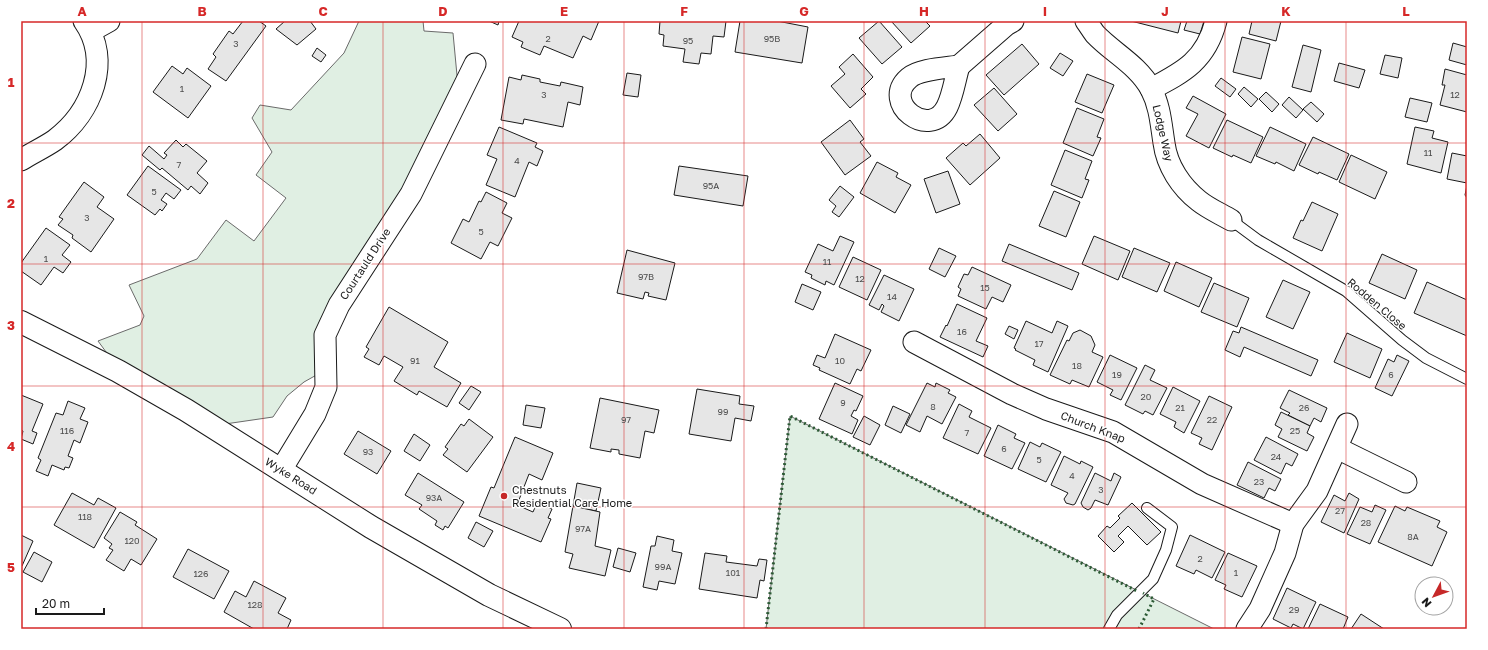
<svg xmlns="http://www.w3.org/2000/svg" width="1488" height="650" viewBox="0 0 1488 650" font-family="'Golos Text',sans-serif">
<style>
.green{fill:#e0efe3;stroke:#6a6a6a}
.building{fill:#e6e6e6;stroke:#1a1a1a}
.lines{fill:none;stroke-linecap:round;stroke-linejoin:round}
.lane-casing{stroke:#1a1a1a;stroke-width:12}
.street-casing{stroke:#1a1a1a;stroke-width:23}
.secondary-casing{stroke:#1a1a1a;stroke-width:24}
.lane{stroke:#fff;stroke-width:10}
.street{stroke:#fff;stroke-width:21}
.secondary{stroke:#fff;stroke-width:22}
.hedge{stroke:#2b5a34;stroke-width:3;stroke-dasharray:2 3;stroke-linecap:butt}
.grid{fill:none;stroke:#d62828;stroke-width:1;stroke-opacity:0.55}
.poi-dot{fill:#c62828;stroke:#fff;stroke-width:1.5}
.labels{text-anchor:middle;stroke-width:3;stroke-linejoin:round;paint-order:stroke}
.number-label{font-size:9px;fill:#4d4d4d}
.street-label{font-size:11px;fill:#1a1a1a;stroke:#fff}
.poi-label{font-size:11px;fill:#1a1a1a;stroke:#fff;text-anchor:start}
.neatline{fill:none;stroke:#d62828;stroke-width:1.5}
.grid-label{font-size:13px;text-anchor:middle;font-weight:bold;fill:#d62828}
</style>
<rect width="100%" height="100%" fill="#fff"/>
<!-- green -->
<g class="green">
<path d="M359 21H423L424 31 453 33 458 86 405 190 332 308 320 373 304 382 287 396 273 417 225 424 109 356 98 341 140 325 144 316 129 285 197 259 226 220 254 241 286 198 256 175 272 152 252 118 260 105 291 110 344 53Z"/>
<path d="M790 416 1214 629H766Z"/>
</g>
<!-- building -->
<g class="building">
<path d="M243 21H259L266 26 226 81 208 69 216 57 213 54 229 31 233 34Z"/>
<path d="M285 21H310L316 29 297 45 276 29Z"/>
<path d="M489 21H499L498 25Z"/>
<path d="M519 21H599L591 40 583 36 573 58 544 46 540 55 521 47 523 42 512 37Z"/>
<path d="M660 21H726L724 37 713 36 711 54 701 53 699 64 683 62 685 49 663 46 664 35 659 34Z"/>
<path d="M740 21H777L808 27 802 63 735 52Z"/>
<path d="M879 21 902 47 882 64 859 38Z"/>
<path d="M891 21H925L930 26 911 43Z"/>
<path d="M1131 21H1181L1178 33Z"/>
<path d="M1187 21H1204L1200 34 1184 30Z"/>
<path d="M1252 21H1281L1276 41 1249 34Z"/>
<path d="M1242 37 1270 44 1261 79 1233 72Z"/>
<path d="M1453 43 1467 47V65L1449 60Z"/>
<path d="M1022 44 1039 64 1004 95 986 75Z"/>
<path d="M1303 45 1321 50 1311 92 1292 87Z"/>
<path d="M317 48 326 55 321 62 312 56Z"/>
<path d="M1060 53 1073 61 1063 76 1050 68Z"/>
<path d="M853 54 873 77 861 89 866 94 850 108 831 86 845 74 839 67Z"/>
<path d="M1385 55 1402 58 1398 78 1380 74Z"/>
<path d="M1339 63 1365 70 1359 88 1334 81Z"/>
<path d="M172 66 183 74 187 68 211 86 188 118 153 92Z"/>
<path d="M1445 69 1467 75V112L1440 105 1445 85H1442Z"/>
<path d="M627 73 641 75 638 97 623 95Z"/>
<path d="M1087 74 1114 85 1102 113 1075 102Z"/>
<path d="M522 75 540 79V82L560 86 561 82 583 87 580 105 568 102 563 127 524 119 523 124 501 120 509 77 521 80Z"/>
<path d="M1221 78 1236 89 1230 97 1215 86Z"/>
<path d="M1244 87 1258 99 1251 107 1238 94Z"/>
<path d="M994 88 1017 114 998 131 974 105Z"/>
<path d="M1266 92 1279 104 1272 112 1259 99Z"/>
<path d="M1193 96 1226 114 1209 148 1186 136 1198 114 1186 108Z"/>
<path d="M1289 97 1303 110 1296 118 1282 105Z"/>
<path d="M1410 98 1432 103 1427 122 1405 117Z"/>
<path d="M1311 102 1324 114 1317 122 1303 109Z"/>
<path d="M1077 108 1104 119 1097 137 1101 138 1093 156 1063 143Z"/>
<path d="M850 120 864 139 860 142 871 156 845 175 821 142Z"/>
<path d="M1227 120 1263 137 1251 163 1233 155 1232 157 1213 148Z"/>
<path d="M499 127 537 143 535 147 543 151 537 166 529 162 515 197 486 185 497 159 487 155Z"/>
<path d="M1270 127 1306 144 1294 171 1276 162 1275 164 1256 156Z"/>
<path d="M1415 127 1434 131 1432 138 1448 142 1441 173 1407 164Z"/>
<path d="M980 134 1000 158 970 185 946 158 963 143 966 146Z"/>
<path d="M1313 137 1349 154 1337 180 1319 172 1318 174 1299 165Z"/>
<path d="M176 140 183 147 186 144 207 161 197 173 208 183 200 194 191 186 188 190 162 168 160 170 142 155 149 146 164 159 167 155 164 153Z"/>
<path d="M1065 150 1092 161 1085 179 1089 180 1082 198 1051 185Z"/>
<path d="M1452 153 1467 156V183L1447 179Z"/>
<path d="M1351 155 1387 172 1375 199 1339 182Z"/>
<path d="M877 162 898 173 896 177 911 185 895 213 860 193Z"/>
<path d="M148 166 181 190 174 199 166 193 161 200 167 204 162 211 160 209 155 215 127 195Z"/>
<path d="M679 166 748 176 743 206 674 195Z"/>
<path d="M948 171 960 204 936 213 924 179Z"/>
<path d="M84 182 104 197 97 207 114 219 91 252 72 238 73 235 58 225 63 219 59 217Z"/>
<path d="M1467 185V198L1465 195Z"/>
<path d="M840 186 854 197 839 217 832 212 836 206 829 200Z"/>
<path d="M1054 191 1080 202 1066 237 1039 226Z"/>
<path d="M486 192 507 203 502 213 512 218 498 246 490 242 481 259 451 243 463 219 469 222 479 201 481 202Z"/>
<path d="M1312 202 1338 214 1322 251 1293 238 1301 220 1303 221Z"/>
<path d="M46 228 70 245 62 255 71 262 63 273 54 267 41 285 21 271V263Z"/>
<path d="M840 236 854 242 834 285 826 281 825 285 811 278 812 275 805 272 818 244 833 251Z"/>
<path d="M1094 236 1130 251 1118 280 1082 264Z"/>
<path d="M1009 244 1079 273 1072 290 1002 261Z"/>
<path d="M939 248 956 256 945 277 929 269Z"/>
<path d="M1134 248 1170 263 1157 292 1122 277Z"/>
<path d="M627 250 675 263 666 300 648 296 649 293 645 292 643 299 617 293Z"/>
<path d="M1382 254 1417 270 1405 299 1369 283Z"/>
<path d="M853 257 881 270 867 300 839 287Z"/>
<path d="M1176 262 1212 278 1199 307 1164 291Z"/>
<path d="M972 267 1011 285 1003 302 992 297 986 309 958 296 961 289 958 287 964 274 968 275Z"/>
<path d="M884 275 914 289 899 321 881 312 884 306 882 304 879 310 869 305Z"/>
<path d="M1283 280 1310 292 1293 329 1266 317Z"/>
<path d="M1427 282 1467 300V336L1414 313Z"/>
<path d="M1214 283 1249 298 1237 327 1201 312Z"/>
<path d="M802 284 821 292 813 310 795 302Z"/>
<path d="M957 304 987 318 976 341 988 346 983 357 940 337 946 325 947 326Z"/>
<path d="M389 307 448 342 434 367 461 383 447 407 419 391 417 395 394 381 403 367 384 356 379 365 364 357 369 349 366 347Z"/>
<path d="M1026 321 1052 333 1057 321 1068 326 1048 372 1033 365 1035 360 1015 350 1016 349 1014 348Z"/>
<path d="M1009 326 1018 330 1014 339 1005 334Z"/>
<path d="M1241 327 1318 360 1311 376 1244 347 1240 357 1225 350 1233 331 1239 333Z"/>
<path d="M1080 330 1091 336 1095 345 1092 352 1103 357 1089 387 1072 380 1070 384 1050 375 1067 340 1069 341 1073 333Z"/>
<path d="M1347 333 1382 349 1370 378 1334 362Z"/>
<path d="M835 334 871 350 861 371 857 369 850 384 819 370 820 368 813 365 817 355 825 358Z"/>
<path d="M1110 355 1137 368 1121 400 1110 395 1113 390 1097 382Z"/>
<path d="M1397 355 1409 361 1392 396 1375 388 1388 359 1394 362Z"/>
<path d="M1145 365 1155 370 1150 380 1167 388 1153 415 1145 411 1143 414 1125 405Z"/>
<path d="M835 383 863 396 856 411 854 410 851 416 858 420 852 434 819 419Z"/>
<path d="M927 383 935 387 936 383 950 390 948 393 956 397 942 424 927 416 920 432 906 425Z"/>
<path d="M471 386 481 392 469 410 459 403Z"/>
<path d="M1173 387 1200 401 1184 433 1174 427 1176 422 1160 414Z"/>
<path d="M697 389 740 396 739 404 754 406 751 421 735 418 731 441 689 434Z"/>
<path d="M1289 390 1327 408 1321 422 1314 418 1310 426 1288 415 1290 413 1280 408Z"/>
<path d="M21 395 43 404 32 431 37 433 33 444 21 439 23 431 21 430Z"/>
<path d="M1209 396 1232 407 1212 450 1199 444 1202 438 1191 433Z"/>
<path d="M600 398 659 410 654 433 645 431 640 458 619 454V450L611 449V452L590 448Z"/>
<path d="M68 401 85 408 80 419 88 422 80 443 74 440 68 456 73 458 69 468 65 467 64 470 52 465 48 476 36 471 41 460 38 458 56 413 63 415Z"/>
<path d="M959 404 972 411 969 417 991 428 978 454 943 438Z"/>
<path d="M526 405 545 408 541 428 523 425Z"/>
<path d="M893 406 910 414 901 433 885 425Z"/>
<path d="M1281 412 1310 426 1307 433 1314 437 1307 451 1278 437 1282 429 1275 425Z"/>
<path d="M864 416 880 425 870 445 853 437Z"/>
<path d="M469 419 493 437 467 472 443 455 448 449 445 447 461 424 464 426Z"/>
<path d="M998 425 1016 434 1014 438 1025 443 1012 469 984 456Z"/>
<path d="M358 431 391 451 377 474 344 454Z"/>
<path d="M414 434 430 445 420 461 404 451Z"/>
<path d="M515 437 553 453 542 480 529 474 517 505 533 512 537 503 552 509 548 518 551 519 541 542 479 516 491 487 494 488Z"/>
<path d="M1266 437 1298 454 1292 466 1286 463 1281 474 1254 460Z"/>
<path d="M1030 442 1040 447 1042 443 1061 452 1046 482 1018 469Z"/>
<path d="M1064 456 1080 464 1081 461 1093 467 1075 504 1073 505 1066 503 1064 499 1068 493 1051 485Z"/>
<path d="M1248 462 1281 479 1275 491 1269 488 1264 498 1237 485Z"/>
<path d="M418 473 464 502 448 528 445 526 443 530 435 525 437 521 419 509 422 505 405 495Z"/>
<path d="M1095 473 1111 481 1114 473 1121 477 1108 505 1095 500 1091 508 1088 510 1083 507 1081 503Z"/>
<path d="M577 483 601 488 596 511 573 506Z"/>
<path d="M72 493 94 505 98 498 116 508 94 548 54 525Z"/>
<path d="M1349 493 1359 499 1344 533 1321 522 1334 495 1345 501Z"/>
<path d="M1132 503 1161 532 1147 545 1128 526 1118 536 1124 542 1114 552 1098 536 1107 526 1110 528 1120 518 1118 516Z"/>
<path d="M1375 505 1386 510 1370 544 1347 534 1360 507 1372 512Z"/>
<path d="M573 506 600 512 595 546 611 550 605 576 569 568 573 554 565 552Z"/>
<path d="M1395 506 1405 511 1407 507 1440 521 1437 527 1447 532 1432 566 1378 542Z"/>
<path d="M120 512 137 522 135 525 157 539 141 565 131 559 124 571 106 560 113 550 109 548 112 544 104 538Z"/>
<path d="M476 522 493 531 484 547 468 538Z"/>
<path d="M21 535 33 541 22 566H21Z"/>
<path d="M1190 535 1225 552 1212 578 1196 570 1194 574 1176 566Z"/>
<path d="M657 536 674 540 672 551 682 553 675 584 659 581 657 590 643 587 651 546H655Z"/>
<path d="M618 548 636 553 630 572 613 567Z"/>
<path d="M188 549 229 571 214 599 173 577Z"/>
<path d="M34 552 52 562 42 582 23 572Z"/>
<path d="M705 553 727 556 726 562 757 566 759 559 767 560 764 581 760 580 757 598 699 589Z"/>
<path d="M1228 553 1257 566 1242 597 1224 589 1226 585 1215 580Z"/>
<path d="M254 581 286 598 278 613 291 620 287 629H254L224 612 235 591 246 597Z"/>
<path d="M1287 588 1316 602 1303 629 1293 624 1291 628 1273 619Z"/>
<path d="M1320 604 1348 617 1343 629H1308Z"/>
<path d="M1361 614 1384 629H1351Z"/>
</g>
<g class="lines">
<defs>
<g id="lane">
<path d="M1231 220 1258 240 1346 291 1402 340 1426 358 1467 379"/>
<path d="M1109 629 1117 615 1153 579 1166 550 1172 527 1147 508"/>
</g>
<g id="street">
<path d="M1086 21C1089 25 1092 30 1095 34 1113 53 1138 65 1151 89 1160 106 1161 124 1164 143 1167 166 1181 187 1199 201 1209 209 1221 214 1231 220"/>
<path d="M91 31 109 21"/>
<path d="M959 66C955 79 953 95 947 107 930 141 880 103 909 78 919 69 946 68 959 66Z"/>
<path d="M959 66 1006 25 1013 21"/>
<path d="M1151 89C1184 72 1206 60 1216 21"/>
<path d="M21 160C32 153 45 147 55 140 92 112 112 61 84 21"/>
<path d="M914 342 1012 394 1046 409 1113 432 1202 484 1293 524"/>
<path d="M1337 448 1406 482"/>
<path d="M281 470 315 414 326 387 325 335 339 305 411 194 475 64"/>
<path d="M1247 629 1260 609 1285 553 1293 524 1317 491 1347 424"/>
</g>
<path id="secondary" d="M21 322 118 371 186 410 371 527 489 595 560 629"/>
</defs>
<!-- lane casing -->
<use href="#lane" class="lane-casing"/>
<!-- street casing -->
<use href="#street" class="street-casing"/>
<!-- secondary casing -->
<use href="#secondary" class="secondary-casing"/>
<!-- lane -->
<use href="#lane" class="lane"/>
<!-- street -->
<use href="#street" class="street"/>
<!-- secondary -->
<use href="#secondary" class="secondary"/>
<!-- hedge -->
<g class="hedge">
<path d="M766 629 790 416 1137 591"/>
<path d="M1139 629 1154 599 1143 593"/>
</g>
</g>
<!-- grid -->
<path class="grid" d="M142 21V629M263 21V629M383 21V629M503 21V629M624 21V629M744 21V629M864 21V629M985 21V629M1105 21V629M1225 21V629M1346 21V629M21 143H1467M21 264H1467M21 386H1467M21 507H1467"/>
<!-- markers -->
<circle class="poi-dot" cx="504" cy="496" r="4"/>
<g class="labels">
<!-- number labels -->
<g class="number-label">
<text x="548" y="42">2</text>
<text x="772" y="42">95B</text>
<text x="688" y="44">95</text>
<text x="236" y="47">3</text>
<text x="182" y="92">1</text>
<text x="544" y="98">3</text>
<text x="1455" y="98">12</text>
<text x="1428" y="156">11</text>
<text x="517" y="164">4</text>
<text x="179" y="168">7</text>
<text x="711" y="189">95A</text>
<text x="154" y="195">5</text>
<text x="87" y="221">3</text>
<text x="481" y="235">5</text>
<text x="46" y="262">1</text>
<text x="827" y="265">11</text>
<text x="646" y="280">97B</text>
<text x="860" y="282">12</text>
<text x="985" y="291">15</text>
<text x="892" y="300">14</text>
<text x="962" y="335">16</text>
<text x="1039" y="347">17</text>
<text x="415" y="364">91</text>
<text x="840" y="364">10</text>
<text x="1077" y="369">18</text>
<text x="1117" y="378">19</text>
<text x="1391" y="378">6</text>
<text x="1146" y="400">20</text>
<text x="843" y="406">9</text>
<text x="933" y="410">8</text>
<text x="1180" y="411">21</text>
<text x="1304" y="411">26</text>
<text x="723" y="415">99</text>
<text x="626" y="423">97</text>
<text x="1212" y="423">22</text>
<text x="67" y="434">116</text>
<text x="1295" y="434">25</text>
<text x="967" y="436">7</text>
<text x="1004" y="452">6</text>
<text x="368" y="455">93</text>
<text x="1276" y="460">24</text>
<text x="1039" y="463">5</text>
<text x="1072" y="479">4</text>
<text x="1259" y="485">23</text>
<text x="1101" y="493">3</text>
<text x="434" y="501">93A</text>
<text x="1340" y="514">27</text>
<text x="85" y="520">118</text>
<text x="1366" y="526">28</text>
<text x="583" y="532">97A</text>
<text x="1413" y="540">8A</text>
<text x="132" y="544">120</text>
<text x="1200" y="562">2</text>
<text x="663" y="570">99A</text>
<text x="733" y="576">101</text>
<text x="1236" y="576">1</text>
<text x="201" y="577">126</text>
<text x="255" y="608">128</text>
<text x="1294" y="613">29</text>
</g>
<!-- street labels -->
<g class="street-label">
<text transform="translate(1163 133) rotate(77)" y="4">Lodge Way</text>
<text transform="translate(365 264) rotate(-57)" y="4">Courtauld Drive</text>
<text transform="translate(1377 304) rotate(40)" y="4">Rodden Close</text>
<text transform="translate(1093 427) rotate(21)" y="4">Church Knap</text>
<text transform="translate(291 476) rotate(32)" y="4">Wyke Road</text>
</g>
<!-- poi labels -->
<g class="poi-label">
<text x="512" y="494">Chestnuts<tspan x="512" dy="13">Residential Care Home</tspan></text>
</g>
</g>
<!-- border -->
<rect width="1488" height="650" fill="none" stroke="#ffffff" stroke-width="44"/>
<!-- north arrow -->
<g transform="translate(1434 596) rotate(229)"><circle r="19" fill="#ffffff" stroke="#a3a3a3"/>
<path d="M0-3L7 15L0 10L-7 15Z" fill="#c62828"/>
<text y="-6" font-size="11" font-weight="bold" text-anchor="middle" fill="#1a1a1a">N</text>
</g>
<!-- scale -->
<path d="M36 608v6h68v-6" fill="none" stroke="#1a1a1a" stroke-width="2"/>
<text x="42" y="608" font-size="12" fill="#1a1a1a" stroke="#ffffff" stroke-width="3" paint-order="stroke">20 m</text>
<rect x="22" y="22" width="1444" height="606" class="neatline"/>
<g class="grid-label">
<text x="82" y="16">A</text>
<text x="202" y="16">B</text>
<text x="323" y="16">C</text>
<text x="443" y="16">D</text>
<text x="564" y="16">E</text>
<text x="684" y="16">F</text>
<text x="804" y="16">G</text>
<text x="924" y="16">H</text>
<text x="1045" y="16">I</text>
<text x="1165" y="16">J</text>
<text x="1286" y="16">K</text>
<text x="1406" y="16">L</text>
<text x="11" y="87">1</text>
<text x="11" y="208">2</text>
<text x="11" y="330">3</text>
<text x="11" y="451">4</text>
<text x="11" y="572">5</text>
</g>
</svg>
